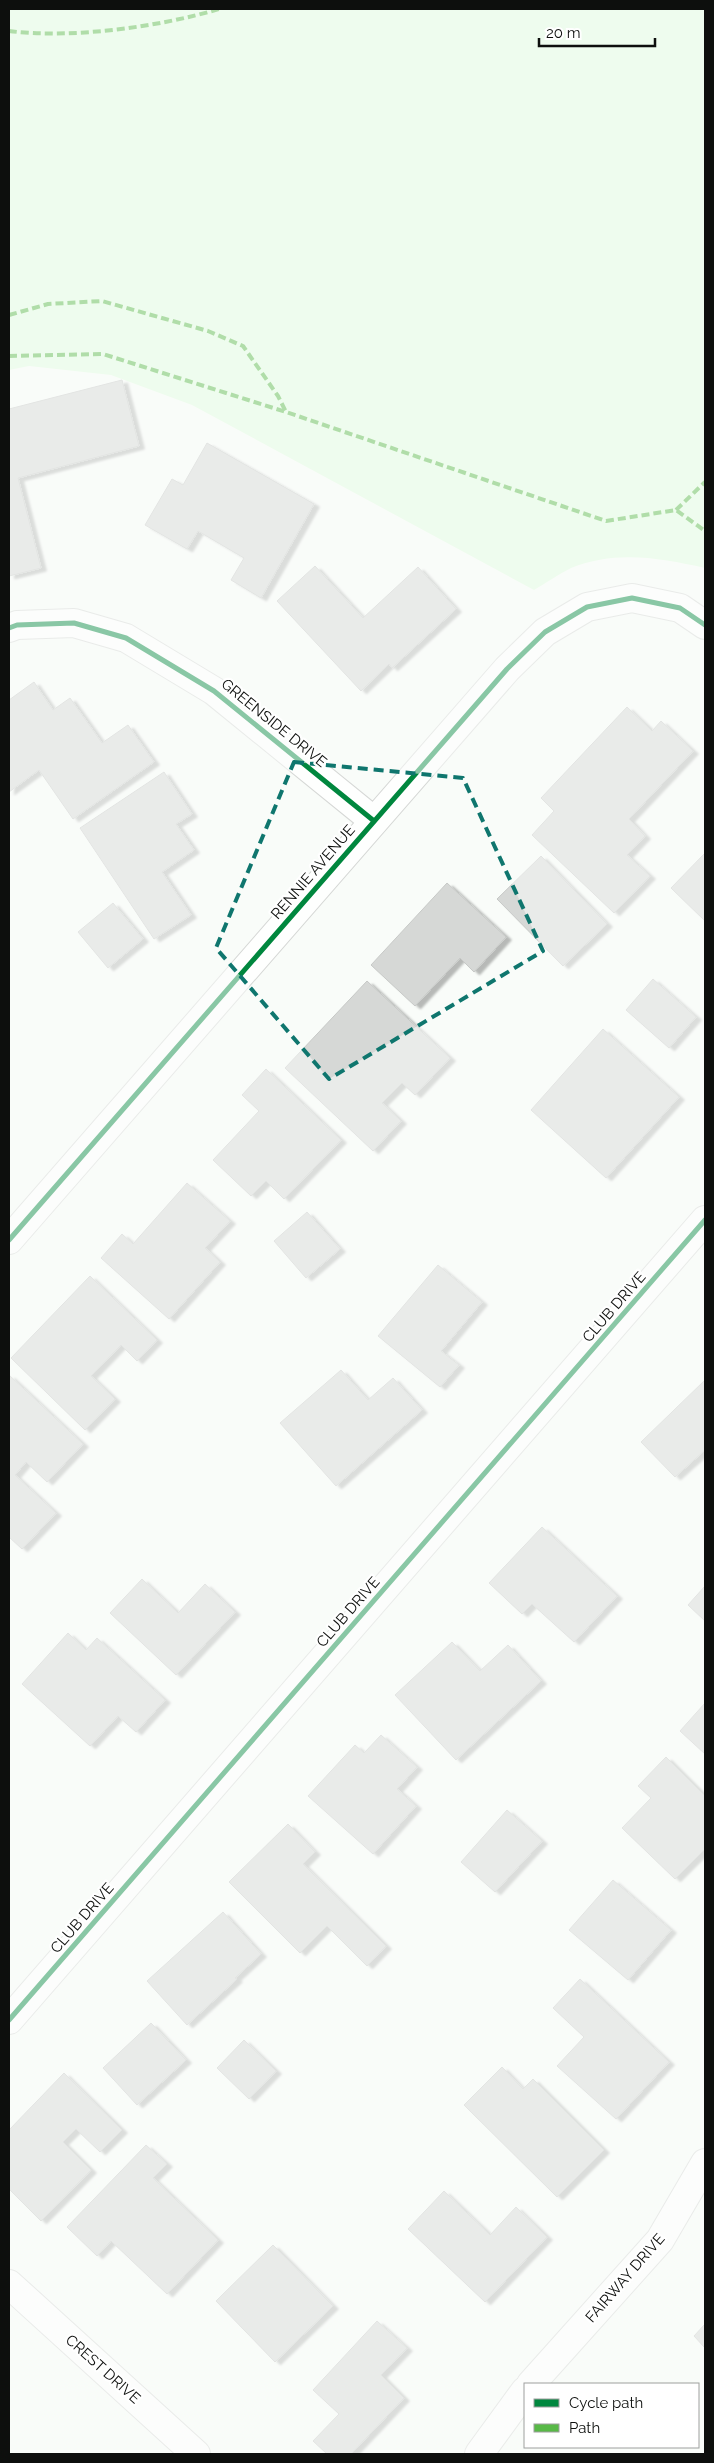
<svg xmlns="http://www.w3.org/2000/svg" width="714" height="2463" viewBox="0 0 714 2463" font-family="Raleway,sans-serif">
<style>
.green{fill:#e1fddf}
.building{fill:#d6d8d6;stroke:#c7c9c7;filter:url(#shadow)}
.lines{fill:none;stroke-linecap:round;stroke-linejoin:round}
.street-casing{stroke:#d6d8d6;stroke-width:30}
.street{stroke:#fefffe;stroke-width:28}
.quiet{stroke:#58b947;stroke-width:4;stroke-dasharray:8 4;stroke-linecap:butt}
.cycleway-casing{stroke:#fff;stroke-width:8}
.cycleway{stroke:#00873e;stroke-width:5}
.marked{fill:none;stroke:#0f766e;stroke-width:4;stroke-dasharray:10 6;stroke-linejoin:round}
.labels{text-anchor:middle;stroke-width:4.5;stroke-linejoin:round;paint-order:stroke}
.street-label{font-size:15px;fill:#0d0f0d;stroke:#fff}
</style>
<defs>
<filter id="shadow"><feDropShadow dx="5.5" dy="3" stdDeviation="1" flood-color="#0004"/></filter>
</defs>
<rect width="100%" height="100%" fill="#f9fcf9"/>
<!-- green -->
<path class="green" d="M9 9H705V568C660 558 616 550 571 568 559 574 546 583 534 590L192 405 111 375 29 366 9 370Z"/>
<!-- building -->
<g class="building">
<path d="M122 380 139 446 18 478 41 568 9 576V409Z"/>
<path d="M207 443 314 504 261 598 231 580 244 558 198 531 187 549 145 525 172 479 183 485Z"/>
<path d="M315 566 363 618 418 567 456 609 392 668 389 664 361 691 277 601Z"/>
<path d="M34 682 53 710 70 698 102 743 128 725 154 762 73 819 39 770 9 792V700Z"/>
<path d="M627 707 652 731 661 721 693 751 629 819 645 836 627 855 650 876 614 913 532 835 554 811 541 798Z"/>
<path d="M164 772 192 814 176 824 194 850 162 872 191 915 154 939 80 828Z"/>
<path d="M705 853V921L671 888Z"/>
<path d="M541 856 607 924 563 966 497 899Z"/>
<path d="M447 883 506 937 474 972 460 958 415 1006 371 965Z"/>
<path d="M113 903 143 939 108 968 78 932Z"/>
<path d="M653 979 696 1017 669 1048 626 1010Z"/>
<path d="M367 981 450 1058 415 1095 402 1083 382 1103 401 1121 373 1151 285 1068Z"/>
<path d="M603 1029 679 1097 606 1178 531 1110Z"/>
<path d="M266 1069 341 1140 284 1199 266 1181 251 1196 213 1160 259 1111 242 1095Z"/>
<path d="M187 1183 230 1221 205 1248 220 1262 169 1319 101 1258 122 1234 133 1244Z"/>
<path d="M307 1212 340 1249 306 1278 274 1241Z"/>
<path d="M438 1265 482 1302 441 1351 459 1365 440 1387 378 1336Z"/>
<path d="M90 1276 157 1340 137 1361 121 1345 91 1376 115 1399 85 1430 11 1358Z"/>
<path d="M341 1370 368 1400 393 1378 422 1410 336 1486 280 1423Z"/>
<path d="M9 1375 83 1444 47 1482 26 1462 15 1475 56 1513 22 1549 9 1537Z"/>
<path d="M705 1380V1450L675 1477 641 1442Z"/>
<path d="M542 1527 617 1596 574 1642 532 1604 522 1614 489 1583Z"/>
<path d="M142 1579 178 1613 205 1584 235 1612 176 1675 110 1613Z"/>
<path d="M705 1586V1621L688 1605Z"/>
<path d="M68 1633 86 1650 97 1638 165 1700 136 1732 118 1716 90 1746 22 1684Z"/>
<path d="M452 1642 480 1671 508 1645 541 1681 456 1760 395 1695Z"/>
<path d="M705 1703V1754L680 1731Z"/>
<path d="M381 1735 417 1767 397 1789 416 1806 373 1854 308 1796 355 1745 364 1753Z"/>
<path d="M666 1757 705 1796V1849L675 1879 622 1828 651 1798 638 1786Z"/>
<path d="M507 1810 542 1841 495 1892 461 1862Z"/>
<path d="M288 1824 315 1852 303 1864 386 1946 367 1966 327 1926 300 1953 229 1882Z"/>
<path d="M613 1880 671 1930 628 1980 569 1930Z"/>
<path d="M223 1912 261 1954 235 1978 237 1979 187 2025 147 1981Z"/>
<path d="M580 1979 669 2062 616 2119 557 2066 584 2037 553 2008Z"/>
<path d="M151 2023 186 2060 137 2105 103 2068Z"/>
<path d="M244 2040 276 2071 249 2099 217 2068Z"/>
<path d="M502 2067 523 2089 533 2079 604 2150 557 2197 464 2105Z"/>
<path d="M64 2073 122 2130 100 2152 76 2129 63 2142 91 2170 41 2221 9 2189V2130Z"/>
<path d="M146 2145 167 2164 153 2178 218 2240 167 2294 111 2241 97 2256 67 2227Z"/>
<path d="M444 2191 490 2235 516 2207 547 2237 485 2302 408 2229Z"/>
<path d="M273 2245 333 2306 275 2362 216 2301Z"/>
<path d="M377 2321 407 2348 381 2375 404 2398 351 2454H327L313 2441 339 2414 313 2390Z"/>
<path d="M705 2324V2348L694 2336Z"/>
</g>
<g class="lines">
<defs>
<g id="street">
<path d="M9 628 17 625 74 623 126 638 214 691 374 821"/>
<path d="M9 1240 507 669 545 632 587 607 632 598 680 608 705 625"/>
<path d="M9 2020 705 1220"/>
<path d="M9 2284 196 2454"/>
<path d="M531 2384 660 2240 705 2163"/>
<path d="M479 2454 525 2391"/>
</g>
</defs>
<!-- street casing -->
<use href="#street" class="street-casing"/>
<!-- street -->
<use href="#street" class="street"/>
<!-- quiet -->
<g class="quiet">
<path d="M9 31C71 39 159 27 219 9"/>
<path d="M9 315 48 304 102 301 208 331 243 346 278 396 286 412"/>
<path d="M9 356 103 354 286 412 606 521 676 510 705 531"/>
<path d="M676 510 705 482"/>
</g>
<defs>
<g id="cycleway">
<path d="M9 628 17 625 74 623 126 638 214 691 374 821"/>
<path d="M9 1240 507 669 545 632 587 607 632 598 680 608 705 625"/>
<path d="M9 2020 705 1220"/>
</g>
</defs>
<!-- cycleway casing -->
<use href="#cycleway" class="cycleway-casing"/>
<!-- cycleway -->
<use href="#cycleway" class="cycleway"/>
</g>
<!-- marked area -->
<path d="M0 0H714V2463H0ZM294 762 463 778 543 951 329 1079 216 948Z" fill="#f9fcf9" fill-opacity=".55" fill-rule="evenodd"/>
<path class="marked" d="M294 762 463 778 543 951 329 1079 216 948Z"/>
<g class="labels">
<!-- street labels -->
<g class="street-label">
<text transform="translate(274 723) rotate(39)" y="5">GREENSIDE DRIVE</text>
<text transform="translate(313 872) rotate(-49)" y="5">RENNIE AVENUE</text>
<text transform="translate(614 1307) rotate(-49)" y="5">CLUB DRIVE</text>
<text transform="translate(348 1612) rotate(-49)" y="5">CLUB DRIVE</text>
<text transform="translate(82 1918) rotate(-49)" y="5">CLUB DRIVE</text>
<text transform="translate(625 2278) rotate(-49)" y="5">FAIRWAY DRIVE</text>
<text transform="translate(103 2369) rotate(42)" y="5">CREST DRIVE</text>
</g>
</g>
<!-- border -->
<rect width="714" height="2463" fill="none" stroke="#0d0f0d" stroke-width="20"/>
<!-- legend -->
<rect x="524" y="2383" width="175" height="65" fill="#ffffff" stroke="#9e9f9e"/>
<rect x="534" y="2399" width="25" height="8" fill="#00873e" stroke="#9e9f9e"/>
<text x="569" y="2408" font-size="15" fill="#0d0f0d">Cycle path</text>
<rect x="534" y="2424" width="25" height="8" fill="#58b947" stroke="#9e9f9e"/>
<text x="569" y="2433" font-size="15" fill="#0d0f0d">Path</text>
<!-- scale -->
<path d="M539 38v8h116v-8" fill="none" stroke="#0d0f0d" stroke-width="2.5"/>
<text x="546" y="38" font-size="15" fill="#0d0f0d" stroke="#ffffff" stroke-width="4" paint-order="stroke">20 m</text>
</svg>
